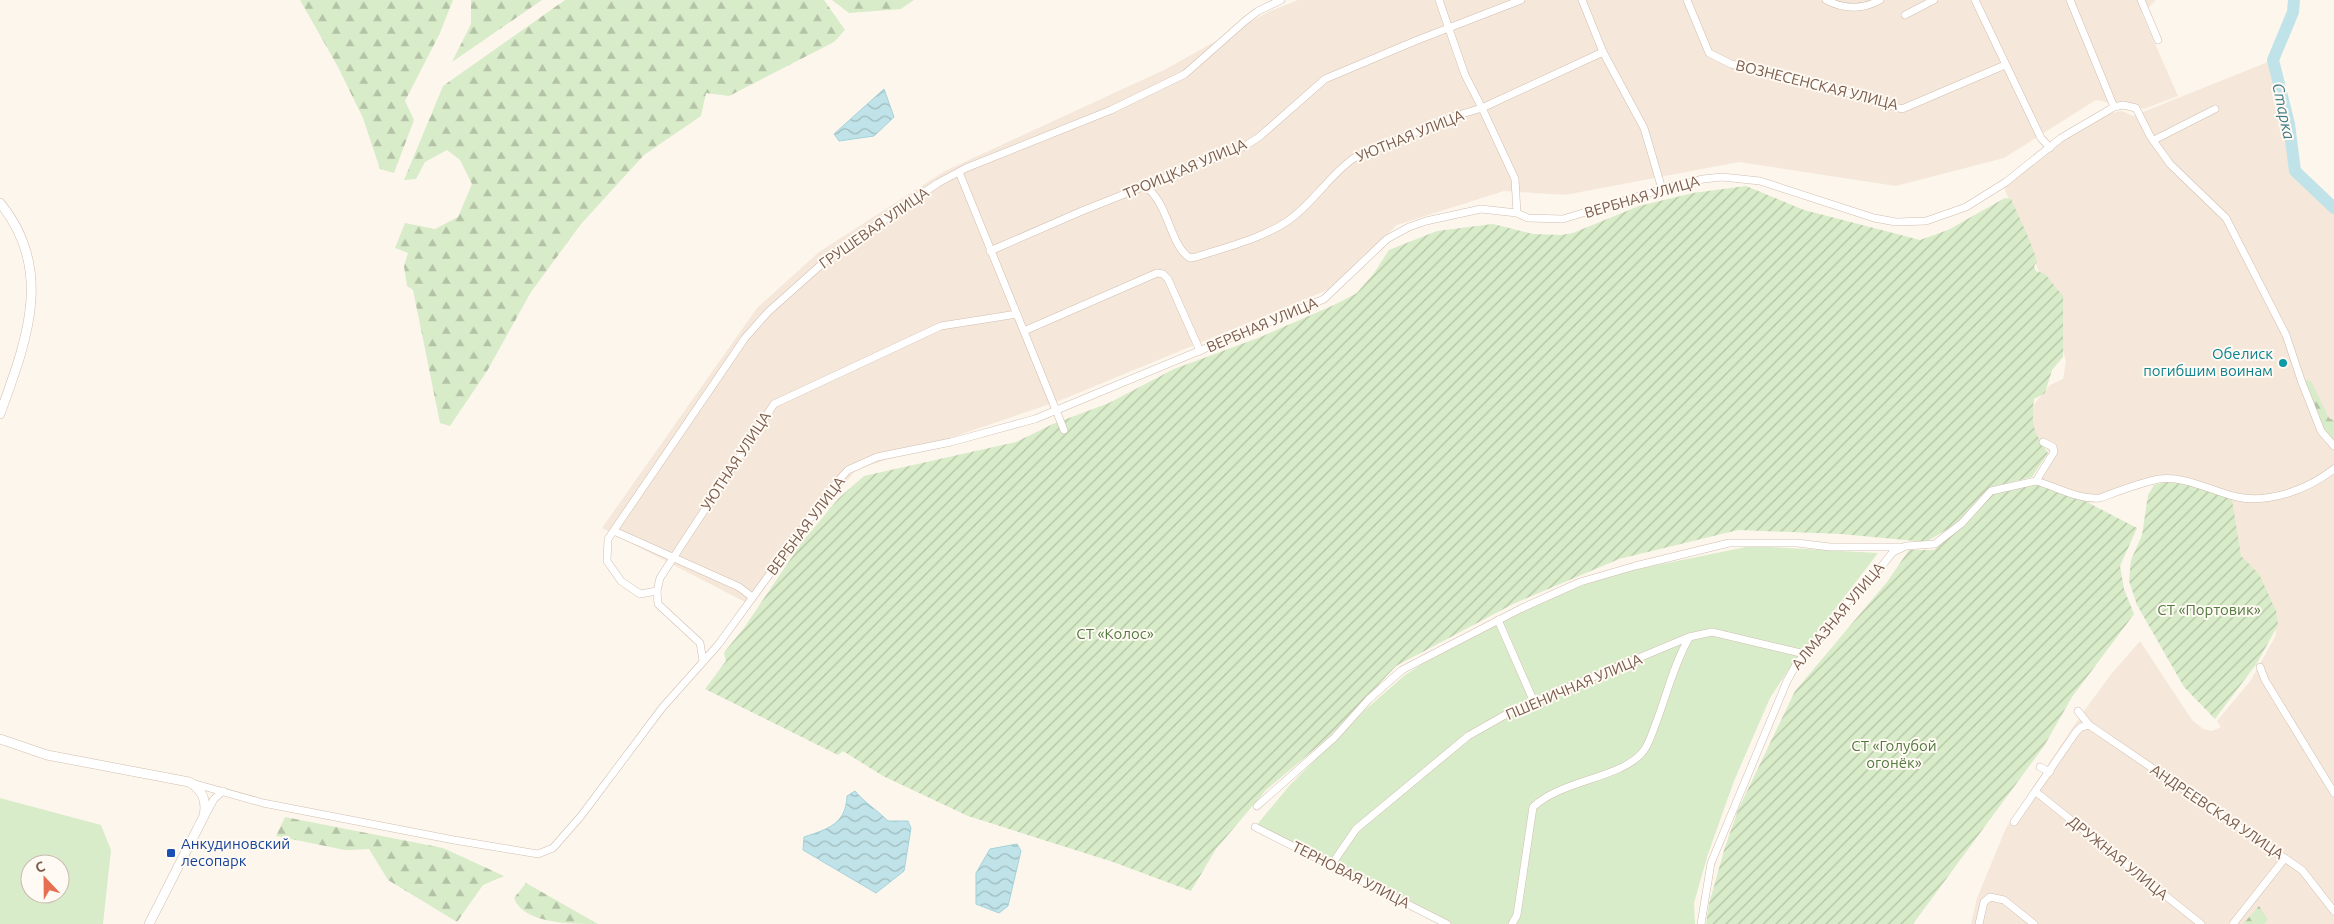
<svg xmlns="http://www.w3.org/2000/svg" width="2334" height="924" viewBox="0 0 2334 924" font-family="Ubuntu,sans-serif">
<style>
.residential{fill:#f5e8da}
.grass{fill:#d8ecc9;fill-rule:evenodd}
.forest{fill:url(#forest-firs)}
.garden{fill:url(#garden-furrows)}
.water{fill:url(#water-waves);stroke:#a5d3da}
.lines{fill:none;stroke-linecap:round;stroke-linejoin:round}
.river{stroke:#bfe3e8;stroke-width:12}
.minor-casing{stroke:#d1beb0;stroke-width:8}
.tertiary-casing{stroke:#d1beb0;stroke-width:10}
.minor{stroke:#fff;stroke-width:7}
.tertiary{stroke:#fff;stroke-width:9}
.culture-dot{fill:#0f9aa8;stroke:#fffaf3;stroke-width:2}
.transit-dot{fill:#1a4fb4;stroke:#fffaf3;stroke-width:2}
.labels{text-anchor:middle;stroke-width:4;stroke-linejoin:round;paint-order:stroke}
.street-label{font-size:15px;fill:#7a5c4d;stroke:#fffaf3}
.culture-label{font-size:15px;fill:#0d838f;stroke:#fffaf3;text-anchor:end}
.park-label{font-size:15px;fill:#537a41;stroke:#fffaf3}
.transit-label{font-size:15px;fill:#164399;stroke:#fffaf3;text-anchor:start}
.water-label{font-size:16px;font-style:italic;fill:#437c86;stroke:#fffaf3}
</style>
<defs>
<pattern id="forest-firs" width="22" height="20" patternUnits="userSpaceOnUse" patternTransform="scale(1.25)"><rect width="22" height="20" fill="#d8ecc9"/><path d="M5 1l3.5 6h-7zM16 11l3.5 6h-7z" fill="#b4c2a5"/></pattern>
<pattern id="garden-furrows" width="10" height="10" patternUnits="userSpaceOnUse" patternTransform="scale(1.25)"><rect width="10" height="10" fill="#d8ecc9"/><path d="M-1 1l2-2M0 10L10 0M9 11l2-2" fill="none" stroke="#b4c2a5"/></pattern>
<pattern id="water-waves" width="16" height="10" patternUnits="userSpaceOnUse" patternTransform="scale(1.25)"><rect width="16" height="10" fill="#bfe3e8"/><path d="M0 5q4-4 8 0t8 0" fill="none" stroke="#a0bbbe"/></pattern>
</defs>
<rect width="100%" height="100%" fill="#fdf6ec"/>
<!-- residential -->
<g class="residential">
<path d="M1298 0H2156L2142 14 2178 96 2144 109 2096 100 2004 158 1896 186 1739 162 1565 195 1504 191 1397 225 1335 287 1059 401 856 470 745 602 602 528 757 308 819 252 945 171 1164 70 1268 12Z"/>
<path d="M2273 60 2289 124 2295 171 2334 208V924H1971L1977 898 2006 828 2081 715 2112 673 2140 641 2192 720 2203 729 2212 731 2221 727 2217 721 2251 680 2276 635V619L2174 484 2157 483 2099 501 2085 503 2031 485 2052 455 2034 437 2029 420 2035 403 2050 385 2063 379 2066 361 2042 279 2003 185 2067 134 2097 116 2122 111 2133 116Z"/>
</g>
<!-- grass -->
<g class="grass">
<path d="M1751 546 1878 553 1787 672 1770 698 1734 781 1708 854 1694 903 1695 924H1447L1255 827 1290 785 1365 710 1405 675 1449 647 1536 605 1608 575Z"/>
<path d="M0 798 101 825 111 850 103 924H0ZM30 864H60V894H30Z"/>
</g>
<!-- forest -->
<g class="forest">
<path d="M300 0H453L440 33 405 101 414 120 394 173 380 169 363 118 338 67Z"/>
<path d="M471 0H542L452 62 471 24Z"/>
<path d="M565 0H824L845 30 834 42 729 96 706 93 701 116 644 155 581 224 531 292 487 371 450 426 440 423 413 290 407 286 404 266 408 253 395 248 405 223 435 229 458 217 472 184 460 160 447 150 425 162 416 179 404 180 443 86Z"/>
<path d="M832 0H914L901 9 849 13Z"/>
<path d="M2304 379 2311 381 2329 418 2334 421V439L2327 436Z"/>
<path d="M285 817 443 848 504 876 483 885 457 922 388 880 369 849 345 850 276 836Z"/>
<path d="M526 883 598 924C571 924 523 924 514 898Z"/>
<path d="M2259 906 2268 920 2264 924H2243Z"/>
</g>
<!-- garden -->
<g class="garden">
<path d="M1746 186 1804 210 1920 240 1948 230 2005 198 2011 199C2020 220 2031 240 2037 262L2034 266 2036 271 2045 274 2063 296V357L2052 370 2045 393 2034 399C2031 426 2033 431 2048 453L2032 477 1992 487 1956 524 1926 542 1841 534 1738 530 1619 559 1513 604 1396 666 1330 736 1266 790 1216 849 1191 891 1113 862 968 816 883 776 843 751 838 755 705 689 726 661 724 653 726 650 744 628 802 542 839 498 864 476 1016 442 1053 424 1109 403 1174 369 1258 338 1334 305 1357 293 1374 273 1389 250 1437 231 1493 224 1533 234 1561 235 1573 233 1639 206 1693 193Z"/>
<path d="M2165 482C2188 483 2211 489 2232 500L2241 556 2259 574 2276 611 2278 625 2257 663 2215 719 2184 687 2137 605 2129 581 2131 560 2142 535 2148 495 2154 485Z"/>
<path d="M2035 484 2081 499 2137 528 2120 566 2124 589 2134 614 2072 697 2044 746 1913 924H1706L1709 904 1725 847 1738 810 1795 691 1887 582 1909 550H1934L1963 525 1996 490Z"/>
</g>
<!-- water -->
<g class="water">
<path d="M884 89 894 117 874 136 839 141 834 134Z"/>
<path d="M855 791C866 804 876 809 888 821H908L911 828 904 871 876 893 803 850 804 837C828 829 846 824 847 796Z"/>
<path d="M1017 844 1021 851 1008 906 999 913 976 904V873L990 849Z"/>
</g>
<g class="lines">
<!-- river -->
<path class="river" d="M2294 0 2293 12 2273 60 2289 124 2295 171 2334 208"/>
<defs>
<g id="minor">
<path d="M1582 0 1603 52 1644 128 1662 189"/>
<path d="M1687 0 1709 53 1731 64 1824 86 1902 109 2005 65"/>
<path d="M1826 0C1845 10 1862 10 1880 0"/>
<path d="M1975 0 2041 138 2050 148"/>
<path d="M2070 0 2114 107"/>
<path d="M2141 0 2158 40"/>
<path d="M1905 15 1934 0"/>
<path d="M2154 140 2215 109"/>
<path d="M959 172 1064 430"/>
<path d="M1146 187C1169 204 1170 246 1190 258L1196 257C1226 247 1268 237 1293 217 1315 200 1331 174 1354 158L1455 116 1482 108 1465 75 1439 0"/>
<path d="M1517 213 1515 179 1482 108 1603 52"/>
<path d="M990 251 1082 211 1245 146 1259 137 1325 79 1415 41 1521 0"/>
<path d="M1024 331 1157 273 1163 274 1168 279 1200 351"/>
<path d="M2043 442 2053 447 2054 452 2036 481C2057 487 2078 500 2100 498 2119 491 2139 483 2159 479 2184 475 2214 492 2237 497 2270 504 2308 489 2334 469"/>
<path d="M614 531 739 587 752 597"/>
<path d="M657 591 640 594 621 581 607 561 608 539 745 338 768 312 832 255 938 183 966 168 1111 110 1185 74 1245 21 1258 11 1281 0"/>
<path d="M1498 620 1534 702"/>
<path d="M703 661 700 643 658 604 657 591 660 578 774 404 941 326 1017 314"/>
<path d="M2260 667 2265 680 2334 793"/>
<path d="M2078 711 2089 725 2302 870 2334 911"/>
<path d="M2040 767 2050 772"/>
<path d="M192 783 263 803 454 840 538 854 553 848 581 816 662 708 718 645 836 483 848 470 877 457 951 442 1035 419 1324 299 1387 239 1409 227 1426 221 1481 209 1517 213 1528 218 1563 219 1662 189 1703 179 1722 177 1760 181 1874 218 1896 222 1926 221 1966 207 2006 182 2061 138 2114 107 2123 105 2136 108 2150 136 2170 164 2226 218 2286 335 2301 380 2321 431 2334 446"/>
<path d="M2036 792 2201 924"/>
<path d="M1257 806 1334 738 1369 699 1402 670 1520 609 1580 582 1635 566 1729 543H1797L1830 547H1901"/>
<path d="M206 814 214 799 223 791"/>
<path d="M2014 822 2076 732 2081 727 2089 725"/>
<path d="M1255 827 1447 924"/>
<path d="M1332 864 1356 829 1468 736 1514 710 1689 637 1712 632 1805 654"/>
<path d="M1512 924 1517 915 1533 807C1562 780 1617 779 1641 754 1649 746 1652 733 1656 723 1667 694 1674 664 1689 638"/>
<path d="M1701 924 1711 863 1787 681 1797 663 1828 630 1846 603 1869 582 1893 552 1906 546 1935 544 1962 523 1991 491 2036 481"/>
<path d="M1979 924 1984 902 1990 897 2004 900 2034 924"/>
<path d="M2233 924 2285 858"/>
</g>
<g id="tertiary">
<path d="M0 203C55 270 26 342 0 414"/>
<path d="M0 739 47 755 189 782C203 790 207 801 204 816L149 924"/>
</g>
</defs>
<!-- minor casing -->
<use href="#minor" class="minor-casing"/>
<!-- tertiary casing -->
<use href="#tertiary" class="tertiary-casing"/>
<!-- minor -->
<use href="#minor" class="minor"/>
<!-- tertiary -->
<use href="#tertiary" class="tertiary"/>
</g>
<!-- markers -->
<circle class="culture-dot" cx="2283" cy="363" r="5"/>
<rect class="transit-dot" x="166" y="848" width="10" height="10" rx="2.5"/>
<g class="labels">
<!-- street labels -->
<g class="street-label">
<text transform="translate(1817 85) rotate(14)" y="5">ВОЗНЕСЕНСКАЯ УЛИЦА</text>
<text transform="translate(1410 136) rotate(-22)" y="5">УЮТНАЯ УЛИЦА</text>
<text transform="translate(1185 169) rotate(-23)" y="5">ТРОИЦКАЯ УЛИЦА</text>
<text transform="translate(1642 197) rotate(-16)" y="5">ВЕРБНАЯ УЛИЦА</text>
<text transform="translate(874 228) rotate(-35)" y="5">ГРУШЕВАЯ УЛИЦА</text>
<text transform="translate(1262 325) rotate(-23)" y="5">ВЕРБНАЯ УЛИЦА</text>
<text transform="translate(736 461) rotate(-57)" y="5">УЮТНАЯ УЛИЦА</text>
<text transform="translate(806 526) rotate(-53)" y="5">ВЕРБНАЯ УЛИЦА</text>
<text transform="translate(1838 616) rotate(-50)" y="5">АЛМАЗНАЯ УЛИЦА</text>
<text transform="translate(1574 687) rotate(-23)" y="5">ПШЕНИЧНАЯ УЛИЦА</text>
<text transform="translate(2217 812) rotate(34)" y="5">АНДРЕЕВСКАЯ УЛИЦА</text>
<text transform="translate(2118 858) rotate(39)" y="5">ДРУЖНАЯ УЛИЦА</text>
<text transform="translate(1351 875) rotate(27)" y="5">ТЕРНОВАЯ УЛИЦА</text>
</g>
<!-- culture labels -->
<g class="culture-label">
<text x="2273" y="359">Обелиск<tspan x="2273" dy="17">погибшим воинам</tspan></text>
</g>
<!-- park labels -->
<g class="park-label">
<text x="2209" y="615">СТ «Портовик»</text>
<text x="1115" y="639">СТ «Колос»</text>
<text x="1894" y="751">СТ «Голубой<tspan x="1894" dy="17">огонёк»</tspan></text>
</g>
<!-- transit labels -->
<g class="transit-label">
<text x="181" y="849">Анкудиновский<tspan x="181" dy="17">лесопарк</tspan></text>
</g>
<!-- water labels -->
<g class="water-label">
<text transform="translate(2284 111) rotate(78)" y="6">Старка</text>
</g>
</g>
<!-- north arrow -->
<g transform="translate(45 879) rotate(338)"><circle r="24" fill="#fffaf3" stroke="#cabbb1"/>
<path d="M0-4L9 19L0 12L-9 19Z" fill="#e76f51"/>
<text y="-8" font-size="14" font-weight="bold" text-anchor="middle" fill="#7a5c4d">С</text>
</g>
</svg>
